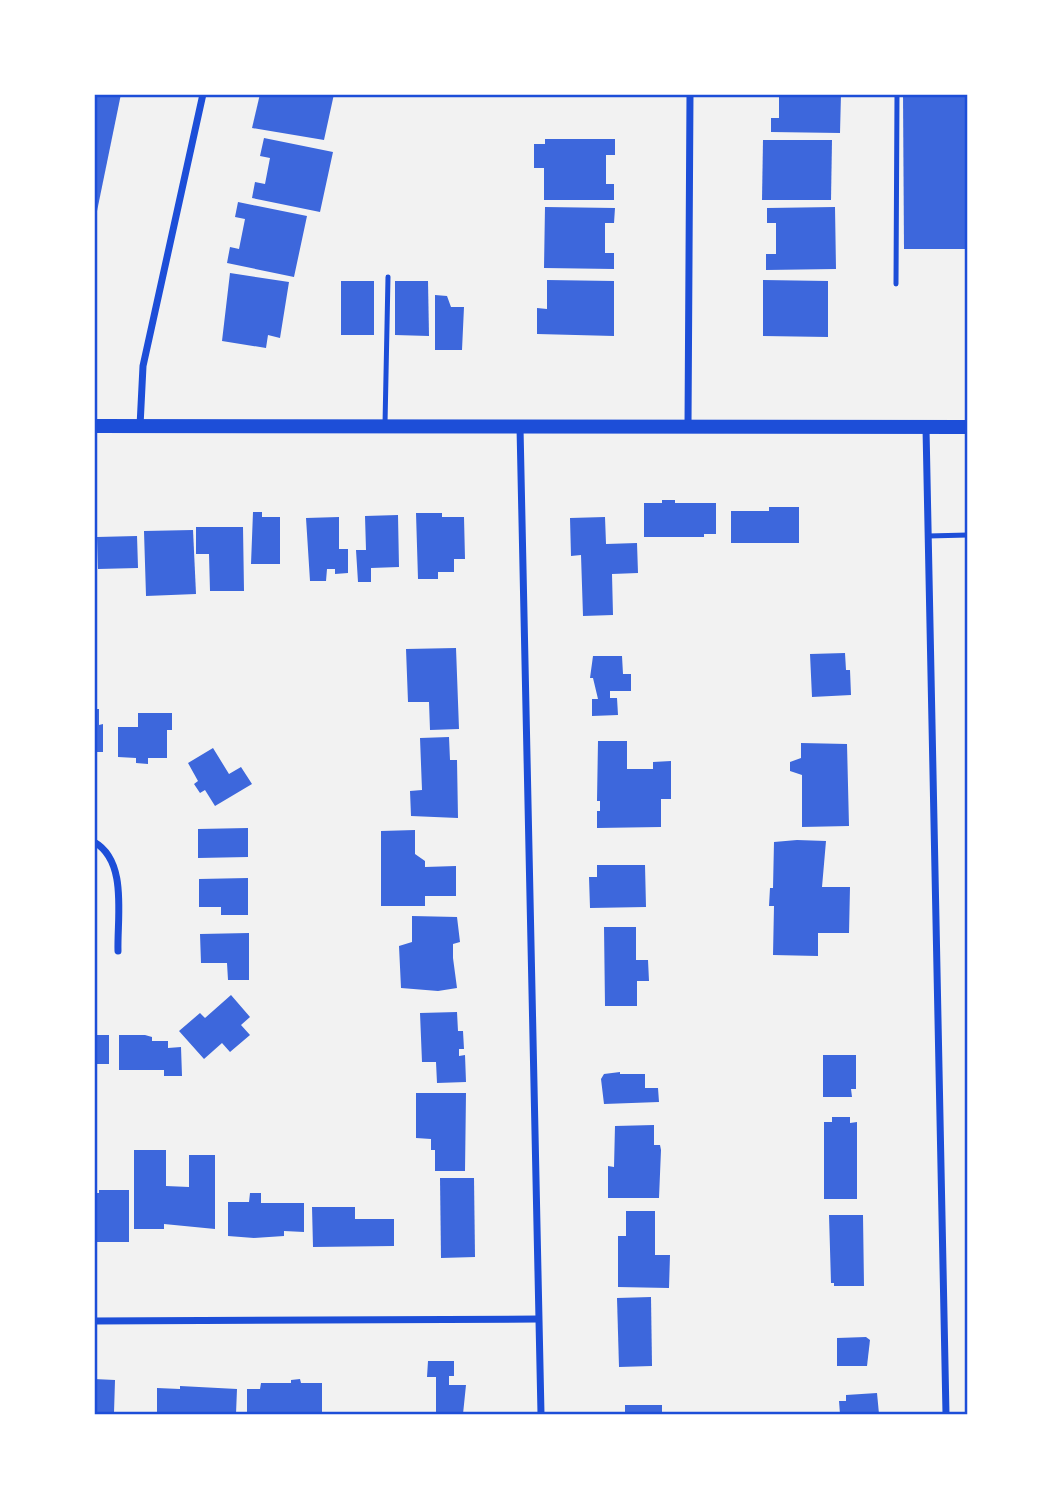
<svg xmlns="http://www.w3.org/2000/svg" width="1062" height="1509" viewBox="0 0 1062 1509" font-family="'Times New Roman',serif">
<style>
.building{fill:#3d67dc}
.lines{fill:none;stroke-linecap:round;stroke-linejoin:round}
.service{stroke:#1d4ed8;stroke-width:5}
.minor{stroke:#1d4ed8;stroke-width:7}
.secondary{stroke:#1d4ed8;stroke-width:14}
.neatline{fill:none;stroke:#1d4ed8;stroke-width:2.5}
</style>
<rect width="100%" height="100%" fill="#f2f2f2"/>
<!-- building -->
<g class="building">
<path d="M94 94H121L96 216H94Z"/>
<path d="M260 94H334L324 140 252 128Z"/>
<path d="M779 94H841L840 133 771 132V118H779Z"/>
<path d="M903 94H968V249H904Z"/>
<path d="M264 138 333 152 320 212 252 198 255 182 265 184 270 158 260 156Z"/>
<path d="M545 139H615V155H606V184H614V200H544V168H534V144H545Z"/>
<path d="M763 140H832L831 200H762Z"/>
<path d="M238 202 307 216 294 277 227 263 230 247 239 249 245 219 235 217Z"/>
<path d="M545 207 615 208 614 223H605V253H614V269L544 268Z"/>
<path d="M835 207 836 269 766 270V254H776V223H767V208Z"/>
<path d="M230 273 289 282 280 338 268 335 266 348 222 341Z"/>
<path d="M547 280 614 281V336L537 334V308L547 309Z"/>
<path d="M763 280 828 281V337L763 336Z"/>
<rect x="341" y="281" width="33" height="54"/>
<path d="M395 281H428L429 336 395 335Z"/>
<path d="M435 295 447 296 451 307H464L462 350H435Z"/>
<path d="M662 500H675V503H716V534H704V537H644V503H662Z"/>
<path d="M769 507H799V543H731V511H769Z"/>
<path d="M253 512H262V517H280V564H251Z"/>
<path d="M416 513H442V517H464L465 559H454V572H438V579H418Z"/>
<path d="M398 515 399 567 371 568V582H358L356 550H366L365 516Z"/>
<path d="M339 517V549H348V573L335 574V569H327L326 581H310L306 518Z"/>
<path d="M605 517 606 544 637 543 638 573 612 574 613 615 583 616 581 555 571 556 570 518Z"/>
<path d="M196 527H243L244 591H210L209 554H196Z"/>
<path d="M193 530 196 594 146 596 144 531Z"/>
<path d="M137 536 138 568 98 569 97 537Z"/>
<path d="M456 648 459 729 430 730 429 702H408L406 649Z"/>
<path d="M845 653 846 670H850L851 695 812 697 810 654Z"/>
<path d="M593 656H622L623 674H631V691H610V698H617L618 715 592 716V699H598L593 678H590Z"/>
<path d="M94 709H99V725L103 724V752H94Z"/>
<path d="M138 713H172V730H167V758H148V764L136 763V758L118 757V727H138Z"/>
<path d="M449 737 450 760H457L458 818 411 816 410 791 422 790 420 738Z"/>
<path d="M598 741H627V769H653V762L671 761V799H661V827L597 828V811H600V801H597Z"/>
<path d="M801 743 847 744 849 826 802 827V775L790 771V762L801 758Z"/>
<path d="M213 748 229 774 241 767 252 784 215 806 205 790 200 793 194 784 198 781 188 763Z"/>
<path d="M248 828V857L198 858V829Z"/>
<path d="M415 830V854L425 861V867L456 866V896H425V906H381V831Z"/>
<path d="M797 840 826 841 822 887H850L849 933H818V956L773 955 774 906H769L770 888H773L774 842Z"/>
<path d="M597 865H645L646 907 590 908 589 877H597Z"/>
<path d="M248 878V915H221V907H199V879Z"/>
<path d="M412 916 457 917 460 942 453 944V958L457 988 438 991 401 988 399 946 412 942Z"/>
<path d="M604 927H636V960H648L649 981H637V1006H605Z"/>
<path d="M249 933V980H228L227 963H201L200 934Z"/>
<path d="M231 995 250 1017 241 1025 250 1035 230 1052 222 1043 204 1059 179 1031 200 1013 205 1018Z"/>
<path d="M457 1012 458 1031H463L464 1049H459V1056L465 1055 466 1082 437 1083 436 1062H422L420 1013Z"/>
<rect x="94" y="1035" width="15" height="29"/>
<path d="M119 1035H145L152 1037V1041H168V1048L181 1047 182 1076H164V1070H119Z"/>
<path d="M823 1055H856V1089H851L852 1097H823Z"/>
<path d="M620 1072V1074H645V1088H658L659 1102 604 1104 601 1079 604 1074Z"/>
<path d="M416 1093H466L465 1171H435V1150H431V1139L416 1138Z"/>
<path d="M832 1117H850V1123L857 1122V1199H824V1122H832Z"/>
<path d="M654 1125V1145H660L661 1150 659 1198H608V1166L614 1167 615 1126Z"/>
<path d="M134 1150H166V1186L189 1187V1155H215V1229L164 1224V1229H134Z"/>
<path d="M440 1178H474L475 1257 441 1258Z"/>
<path d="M99 1190H129V1242H94V1193H99Z"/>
<path d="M250 1193H261V1203H304V1232L284 1231V1236L254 1238 228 1236V1202H249Z"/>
<path d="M312 1207H355V1219H394V1246L313 1247Z"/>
<path d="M626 1211H655V1255H670L669 1288 618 1287V1236H626Z"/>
<path d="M829 1215H863L864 1286H834V1283H831Z"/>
<path d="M651 1297 652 1366 619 1367 617 1298Z"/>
<path d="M866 1337 870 1340 867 1366H837V1338Z"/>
<path d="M428 1361H454V1376H449V1385H466L463 1414H436V1377H427Z"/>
<path d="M94 1379 115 1380 114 1412H94Z"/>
<path d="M300 1379 301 1383H322V1414H247V1389H260L261 1383H291V1380Z"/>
<path d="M180 1386 237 1389 236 1414H157V1388L180 1389Z"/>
<path d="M877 1393 879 1414H840L839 1401H846V1395Z"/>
<rect x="625" y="1405" width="37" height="9"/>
</g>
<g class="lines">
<!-- service -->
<g class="service">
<path d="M896 284 897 94"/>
<path d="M385 424 388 277"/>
<path d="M928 536 968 535"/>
</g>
<!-- minor -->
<g class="minor">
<path d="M140 426 143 366 203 94"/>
<path d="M688 426 690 94"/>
<path d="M520 427 541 1414"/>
<path d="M926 428 946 1414"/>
<path d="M94 842C128 861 117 917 118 951"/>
<path d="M94 1321 538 1319"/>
</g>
<!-- secondary -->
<path class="secondary" d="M94 426 968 427"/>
</g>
<!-- border -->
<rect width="1062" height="1509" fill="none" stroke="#ffffff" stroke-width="192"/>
<rect x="96" y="96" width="870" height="1317" class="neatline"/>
</svg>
